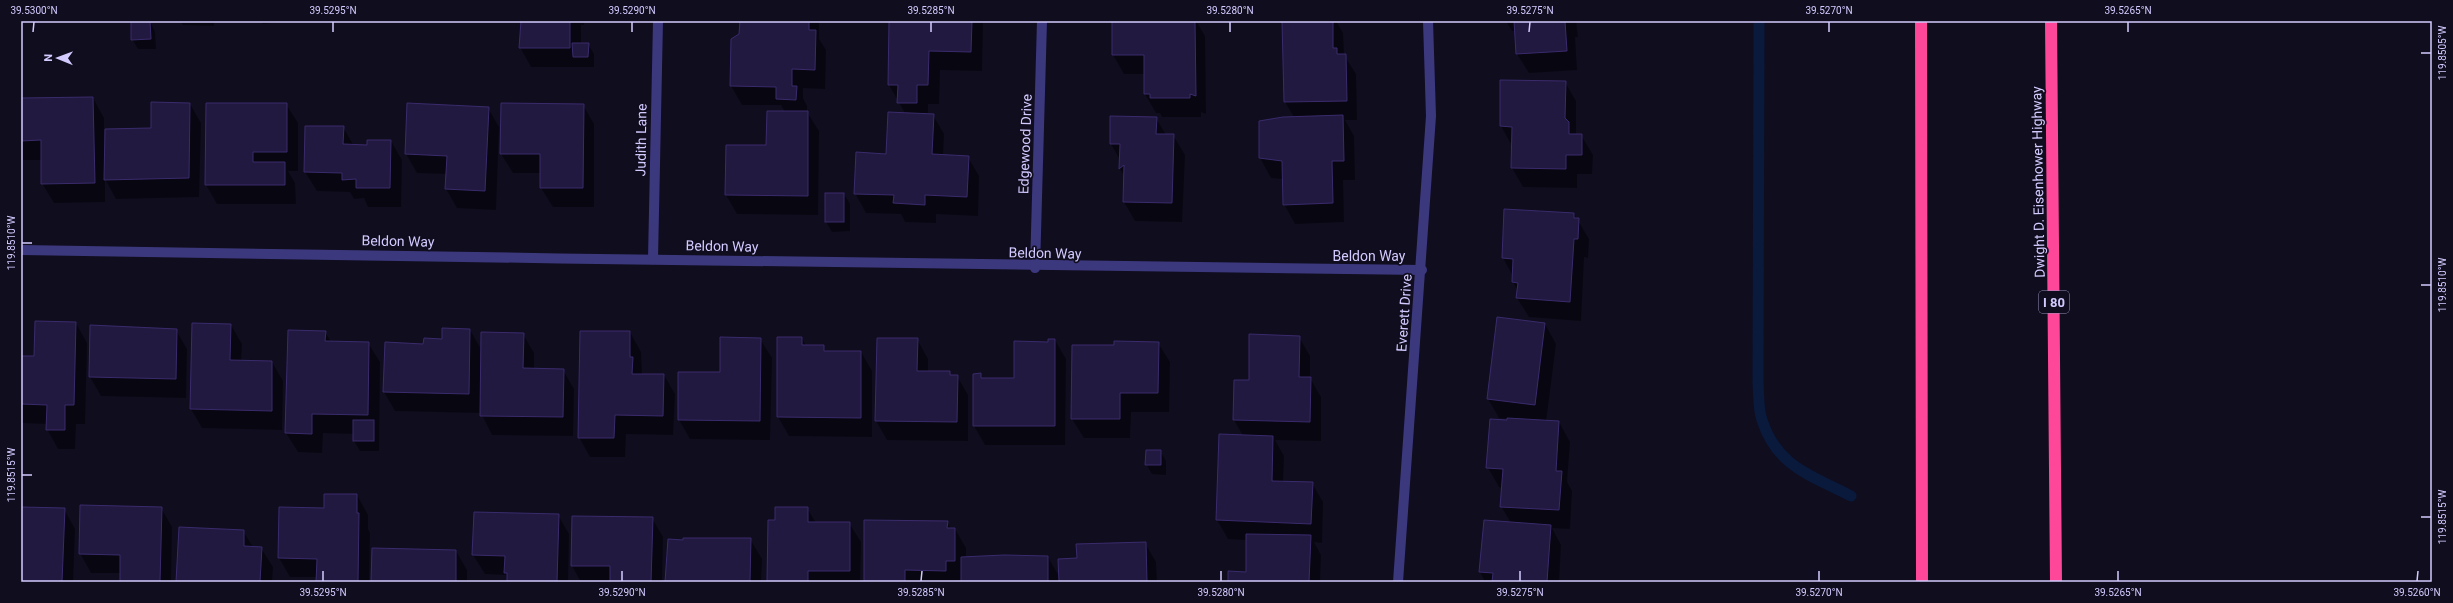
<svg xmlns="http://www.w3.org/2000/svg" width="2453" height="603" viewBox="0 0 2453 603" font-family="Roboto,sans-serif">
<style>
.shadow{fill:#0007}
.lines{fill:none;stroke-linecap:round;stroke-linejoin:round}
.stream{stroke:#091a3c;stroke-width:11}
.building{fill:#221940;stroke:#3a2b6c}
.street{stroke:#3c387e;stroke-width:10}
.highway{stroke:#fe4799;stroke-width:12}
.ticks{fill:none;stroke:#d3cbff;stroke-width:1.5}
.labels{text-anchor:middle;stroke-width:3.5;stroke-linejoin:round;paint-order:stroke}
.shield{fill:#100d1f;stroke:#9892bc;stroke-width:1}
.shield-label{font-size:13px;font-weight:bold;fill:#d3cbff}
.street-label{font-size:14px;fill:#d3cbff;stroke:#100d1f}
.neatline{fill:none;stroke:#d3cbff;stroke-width:1.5}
.ticks-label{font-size:10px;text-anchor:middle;fill:#d3cbff}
</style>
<rect width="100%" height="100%" fill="#100d1f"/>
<!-- shadow -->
<g class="shadow">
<path d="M150 21 155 32 156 49H138L132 39Z"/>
<path d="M180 21H214V26L183 25Z"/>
<path d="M261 21H290L263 24Z"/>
<path d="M521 21H584V25H581V44H588L594 54V67H531L520 47Z"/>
<path d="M741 21H819V39L826 50 825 89 803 88V98L807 106V112L819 131 818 215 737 214 726 195 727 146H767L785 112 781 105H742L731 86 740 35Z"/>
<path d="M890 21 983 22 982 71 940 70 939 104H928V115H933L944 134 943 156 968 157 979 176 978 216 936 214V223L905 222 901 214 866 213 855 193 887 155 905 113 889 85Z"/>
<path d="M1113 21H1196L1205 36 1206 114 1201 112V117H1162L1160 113H1156L1145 94V74H1124L1113 55Z"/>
<path d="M1283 21H1336L1343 33 1344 55 1356 74 1357 120H1345L1354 136 1355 180H1343L1344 222 1295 224 1284 204 1283 179 1271 178 1260 158V122L1294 117 1285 102Z"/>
<path d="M1506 21H1576L1578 37H1575L1577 70 1529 73 1517 54 1516 31H1512Z"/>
<path d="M1501 81 1565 82 1576 101V135H1581L1593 155 1592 174H1577V188L1523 187 1512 168V146L1501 126Z"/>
<path d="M93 98 104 118V139L152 129 190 104 201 123 199 197 116 199 105 179V202L54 203 42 183V160H23L21 156V99Z"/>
<path d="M286 104 298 123V171H288L295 183 296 204H217L206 185Z"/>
<path d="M583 105 594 124V207H553L541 188V173H513L501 154Z"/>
<path d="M488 108 499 127 496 210 457 208 446 189 447 174 417 173 406 154Z"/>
<path d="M1156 118 1166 135H1173L1185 155 1182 222 1135 221 1124 202 1125 177 1120 169V160L1111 144Z"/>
<path d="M343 127 354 146H368L391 141 402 160 401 207H368L364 198 354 199 350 192 317 191 305 172Z"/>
<path d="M844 194 850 204V231L832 232 826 222Z"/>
<path d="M1574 214 1589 239 1588 258 1584 257 1581 321 1529 317 1517 298 1518 291 1513 282V276L1503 258Z"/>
<path d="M76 323 87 343 85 424H76L75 449H58L47 429V424L21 423V357H35Z"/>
<path d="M1545 324 1556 344 1546 422H1559L1570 442 1567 482 1572 491 1570 529 1552 528 1561 545 1559 582H1485L1480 572 1485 521 1511 523 1501 506 1502 488 1499 487 1488 468 1511 419 1499 418 1488 399Z"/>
<path d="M231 325 242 344 241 361 272 362 283 381 282 430 202 428 191 409Z"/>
<path d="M91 326 176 330 187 349 186 398 101 396 90 377Z"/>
<path d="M470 330 482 351 523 334 534 353V370H563L574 389 573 436 492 435 481 413 395 411 384 392 424 345Z"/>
<path d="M289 331 325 332 331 342 368 343 380 362 379 451H360L354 441V434L323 433 322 453 298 452 286 433Z"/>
<path d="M630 332 641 352 642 375H664L675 394 673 435 626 434 625 457H590L579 437Z"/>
<path d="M1299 337 1310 356V378L1321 397V441L1275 440 1284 456 1283 482 1312 483 1323 502 1322 543 1314 542 1321 555 1320 582H1229L1247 573 1246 540 1228 539 1217 520 1243 436 1234 420 1250 381Z"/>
<path d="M778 338H802L806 346H823L826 352H861L872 371V437L789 436 778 417Z"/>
<path d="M760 339 772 358 770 440 690 439 679 420 721 373Z"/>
<path d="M917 339 928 359V372H949L951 376H957L968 395V441L887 440 876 421Z"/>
<path d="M1055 340 1066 359 1065 445H985L974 426 980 374 983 379H1014L1049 343Z"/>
<path d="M1158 343 1170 362 1169 412H1131L1130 438H1084L1072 419 1073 346H1115Z"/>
<path d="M1160 451 1166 461V475L1152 474 1146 464Z"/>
<path d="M357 495 368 515V529L370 533 369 582H317V577H290L279 558 325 509Z"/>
<path d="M21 508 64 509 75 529 73 582H21Z"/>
<path d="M161 508 172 527 171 582H121V573H91L80 553Z"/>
<path d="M807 508 816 523H849L861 542 860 582H768L776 521Z"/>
<path d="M558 515 569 534 568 582H508L506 575 485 574 473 555Z"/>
<path d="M652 518 663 537 662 582H581L572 566Z"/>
<path d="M947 522 951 529H955L966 548V558L1048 557 1060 578 1078 559 1145 543 1156 562 1157 582H962V580H956V582H865Z"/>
<path d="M243 531 253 547 261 548 273 567 272 582H177Z"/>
<path d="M750 539 762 559 761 582H666V554Z"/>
<path d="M456 551 467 570V582H372Z"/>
</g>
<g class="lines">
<!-- stream -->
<path class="stream" d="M1759 21 1758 384C1759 395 1758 409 1762 420 1777 467 1811 475 1851 496"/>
</g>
<!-- building -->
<g class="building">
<path d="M131 21H150L151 39 131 40Z"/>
<path d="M521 21H570V48H519Z"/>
<path d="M740 21H809V30H816L815 70 792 69V86H797L796 100 776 99V87L730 86 731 39 739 34Z"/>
<path d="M889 21H972L971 52 929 51 928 85H917V103H897L898 85H888Z"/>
<path d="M1112 21H1195L1196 96 1190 94V98H1150V94H1144V55H1112Z"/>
<path d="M1282 21H1333V48H1337V54H1346L1347 101 1284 102Z"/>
<path d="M1514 21H1565L1567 51 1516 54Z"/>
<path d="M572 43H589L588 57H573Z"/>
<path d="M1500 80 1566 81 1565 118 1569 122V134H1582V155H1566V169L1511 168 1512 127 1500 126Z"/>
<path d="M93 97 95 183 41 184V140L21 141V98Z"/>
<path d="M151 102 190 103 189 178 104 180 105 129 151 128Z"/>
<path d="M206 103H287V152H253V162H285V185H205Z"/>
<path d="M407 103 489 107 485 191 445 189 447 156 405 154Z"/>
<path d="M501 103 584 104 583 188H540V154H500Z"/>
<path d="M767 111H808V196L725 195 726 145H766Z"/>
<path d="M888 112 934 114 932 154 969 156 967 197 925 195V205L893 203 894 195 854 194 856 152 886 154Z"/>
<path d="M1343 115 1344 161H1332L1333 203 1283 205 1282 161 1259 158V121L1283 117Z"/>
<path d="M1110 116 1157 117 1156 134H1174L1172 203 1123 202 1124 165 1119 169 1120 144H1110Z"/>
<path d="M305 126H344L343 144 367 145V140H391L390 188H356V179L342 180V173L304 172Z"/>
<rect x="825" y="193" width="19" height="29"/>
<path d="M1504 209 1574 213V218H1579L1578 239H1574L1570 302 1516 298 1518 283 1512 282 1513 259 1502 258Z"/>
<path d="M1497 317 1545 323 1535 405 1487 399Z"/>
<path d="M35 321 76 322 74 405H65V430H46L47 405 21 404V356H34Z"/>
<path d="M192 323 231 324 230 360 272 361V411L190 409Z"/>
<path d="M90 325 177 329 176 379 89 377Z"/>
<path d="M442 328 470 329 469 394 383 392 385 342 423 344 424 338 442 339Z"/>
<path d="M288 330 326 331 325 341 369 342 368 415 312 414V434L285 433Z"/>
<path d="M580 331H630V357H633L632 374H664L663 416 615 415 614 438H578Z"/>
<path d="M481 332 524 333 523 368 564 369 563 417 480 416Z"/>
<path d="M1249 334 1300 336 1299 377H1311L1310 422 1233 420 1234 380H1249Z"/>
<path d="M720 337 761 338 760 421 678 420V372H720Z"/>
<path d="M777 337H802V345H824V351H861V418L777 417Z"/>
<path d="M877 338H918L917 371H950V375H958L957 422 875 421Z"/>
<path d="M1048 339H1055V426H973V374L981 373V378H1014V341L1048 342Z"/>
<path d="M1114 341 1159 342 1158 393H1120V419H1071L1072 345H1114Z"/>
<path d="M1507 418 1559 421 1556 471H1562L1559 510 1500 507 1503 469 1486 468 1490 419 1507 420Z"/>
<rect x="353" y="420" width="21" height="21"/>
<path d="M1219 434 1273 436 1272 481 1313 482 1311 524 1216 520Z"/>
<path d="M1146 450H1161V465H1145Z"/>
<path d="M324 494H357V513H359L358 582H316L317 559 278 558 279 507 324 508Z"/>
<path d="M80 505 162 507 160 582H120V555L79 554Z"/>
<path d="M21 507 65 508 62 582H21Z"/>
<path d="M775 507H808V522H850V571H808V582H767L768 520H775Z"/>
<path d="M474 512 559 514 557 582H507V573H504L505 556 472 555Z"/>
<path d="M572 516 653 517 651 582H610V566H571Z"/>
<path d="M864 520 948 521 947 528H955V561H946V571L905 570V582H864Z"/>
<path d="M1484 520 1551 525 1547 582H1492L1493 573 1479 572Z"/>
<path d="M179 527 244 530V546L262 547 260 582H176Z"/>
<path d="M1246 534 1311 535 1309 582H1228V571L1246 572Z"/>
<path d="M683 538H751L750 582H665L668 539 683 540Z"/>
<path d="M1146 542 1147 582H1059L1058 559 1077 558 1076 544Z"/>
<path d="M372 548 456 550V582H371Z"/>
<path d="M1004 555 1048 556V582H961V557Z"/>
</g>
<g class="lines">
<!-- street -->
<g class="street">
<path d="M21 250C488 256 955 267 1422 270"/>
<path d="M653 259 658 21"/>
<path d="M1035 268 1042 21"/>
<path d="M1398 582 1431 116 1428 21"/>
</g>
<!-- highway -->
<g class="highway">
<path d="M1921 21 1922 582"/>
<path d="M2051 21 2056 582"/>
</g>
</g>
<!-- ticks -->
<path class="ticks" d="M33 32 34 22M333 32V22M632 32V22M931 32V22M1230 32V22M1529 32 1530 22M1829 32V22M2128 32V22M2421 53H2431M22 243H32M2421 285H2431M22 475H32M2421 517H2431M323 581V571M622 581V571M921 581 922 571M1221 581V571M1520 581V571M1819 581V571M2118 581V571M2417 581 2418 571"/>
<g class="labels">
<!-- shield labels -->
<rect class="shield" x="2039" y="291" width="30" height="22" rx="3"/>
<g class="shield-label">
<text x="2054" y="307">I 80</text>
</g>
<!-- street labels -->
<g class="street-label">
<text transform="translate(641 140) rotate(-89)" y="5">Judith Lane</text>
<text transform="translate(1025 144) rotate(-88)" y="5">Edgewood Drive</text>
<text transform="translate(2038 182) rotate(-91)" y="5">Dwight D. Eisenhower Highway</text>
<text transform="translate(398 241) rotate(1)" y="5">Beldon Way</text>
<text transform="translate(722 246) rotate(1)" y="5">Beldon Way</text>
<text transform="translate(1045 253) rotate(1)" y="5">Beldon Way</text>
<text x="1369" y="261">Beldon Way</text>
<text transform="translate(1404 313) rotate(-86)" y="5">Everett Drive</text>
</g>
</g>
<!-- border -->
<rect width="2453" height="603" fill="none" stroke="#100d1f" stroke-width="44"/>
<!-- north arrow -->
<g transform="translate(58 58) rotate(271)" stroke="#100d1f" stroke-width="3" paint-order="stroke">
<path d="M0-3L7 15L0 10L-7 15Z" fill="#d3cbff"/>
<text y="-6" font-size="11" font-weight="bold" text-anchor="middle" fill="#d3cbff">N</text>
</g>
<rect x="22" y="22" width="2409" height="559" class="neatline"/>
<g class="ticks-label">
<text x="34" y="14">39.5300°N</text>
<text x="333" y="14">39.5295°N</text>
<text x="632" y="14">39.5290°N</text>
<text x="931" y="14">39.5285°N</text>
<text x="1230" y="14">39.5280°N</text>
<text x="1530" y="14">39.5275°N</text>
<text x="1829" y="14">39.5270°N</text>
<text x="2128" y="14">39.5265°N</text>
<text transform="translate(2442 53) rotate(-90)" y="4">119.8505°W</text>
<text transform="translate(11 243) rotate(-90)" y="4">119.8510°W</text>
<text transform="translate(2442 285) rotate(-90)" y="4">119.8510°W</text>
<text transform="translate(11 475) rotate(-90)" y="4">119.8515°W</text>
<text transform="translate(2442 517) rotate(-90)" y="4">119.8515°W</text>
<text x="323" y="596">39.5295°N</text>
<text x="622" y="596">39.5290°N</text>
<text x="921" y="596">39.5285°N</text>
<text x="1221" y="596">39.5280°N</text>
<text x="1520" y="596">39.5275°N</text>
<text x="1819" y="596">39.5270°N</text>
<text x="2118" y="596">39.5265°N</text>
<text x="2417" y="596">39.5260°N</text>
</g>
</svg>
